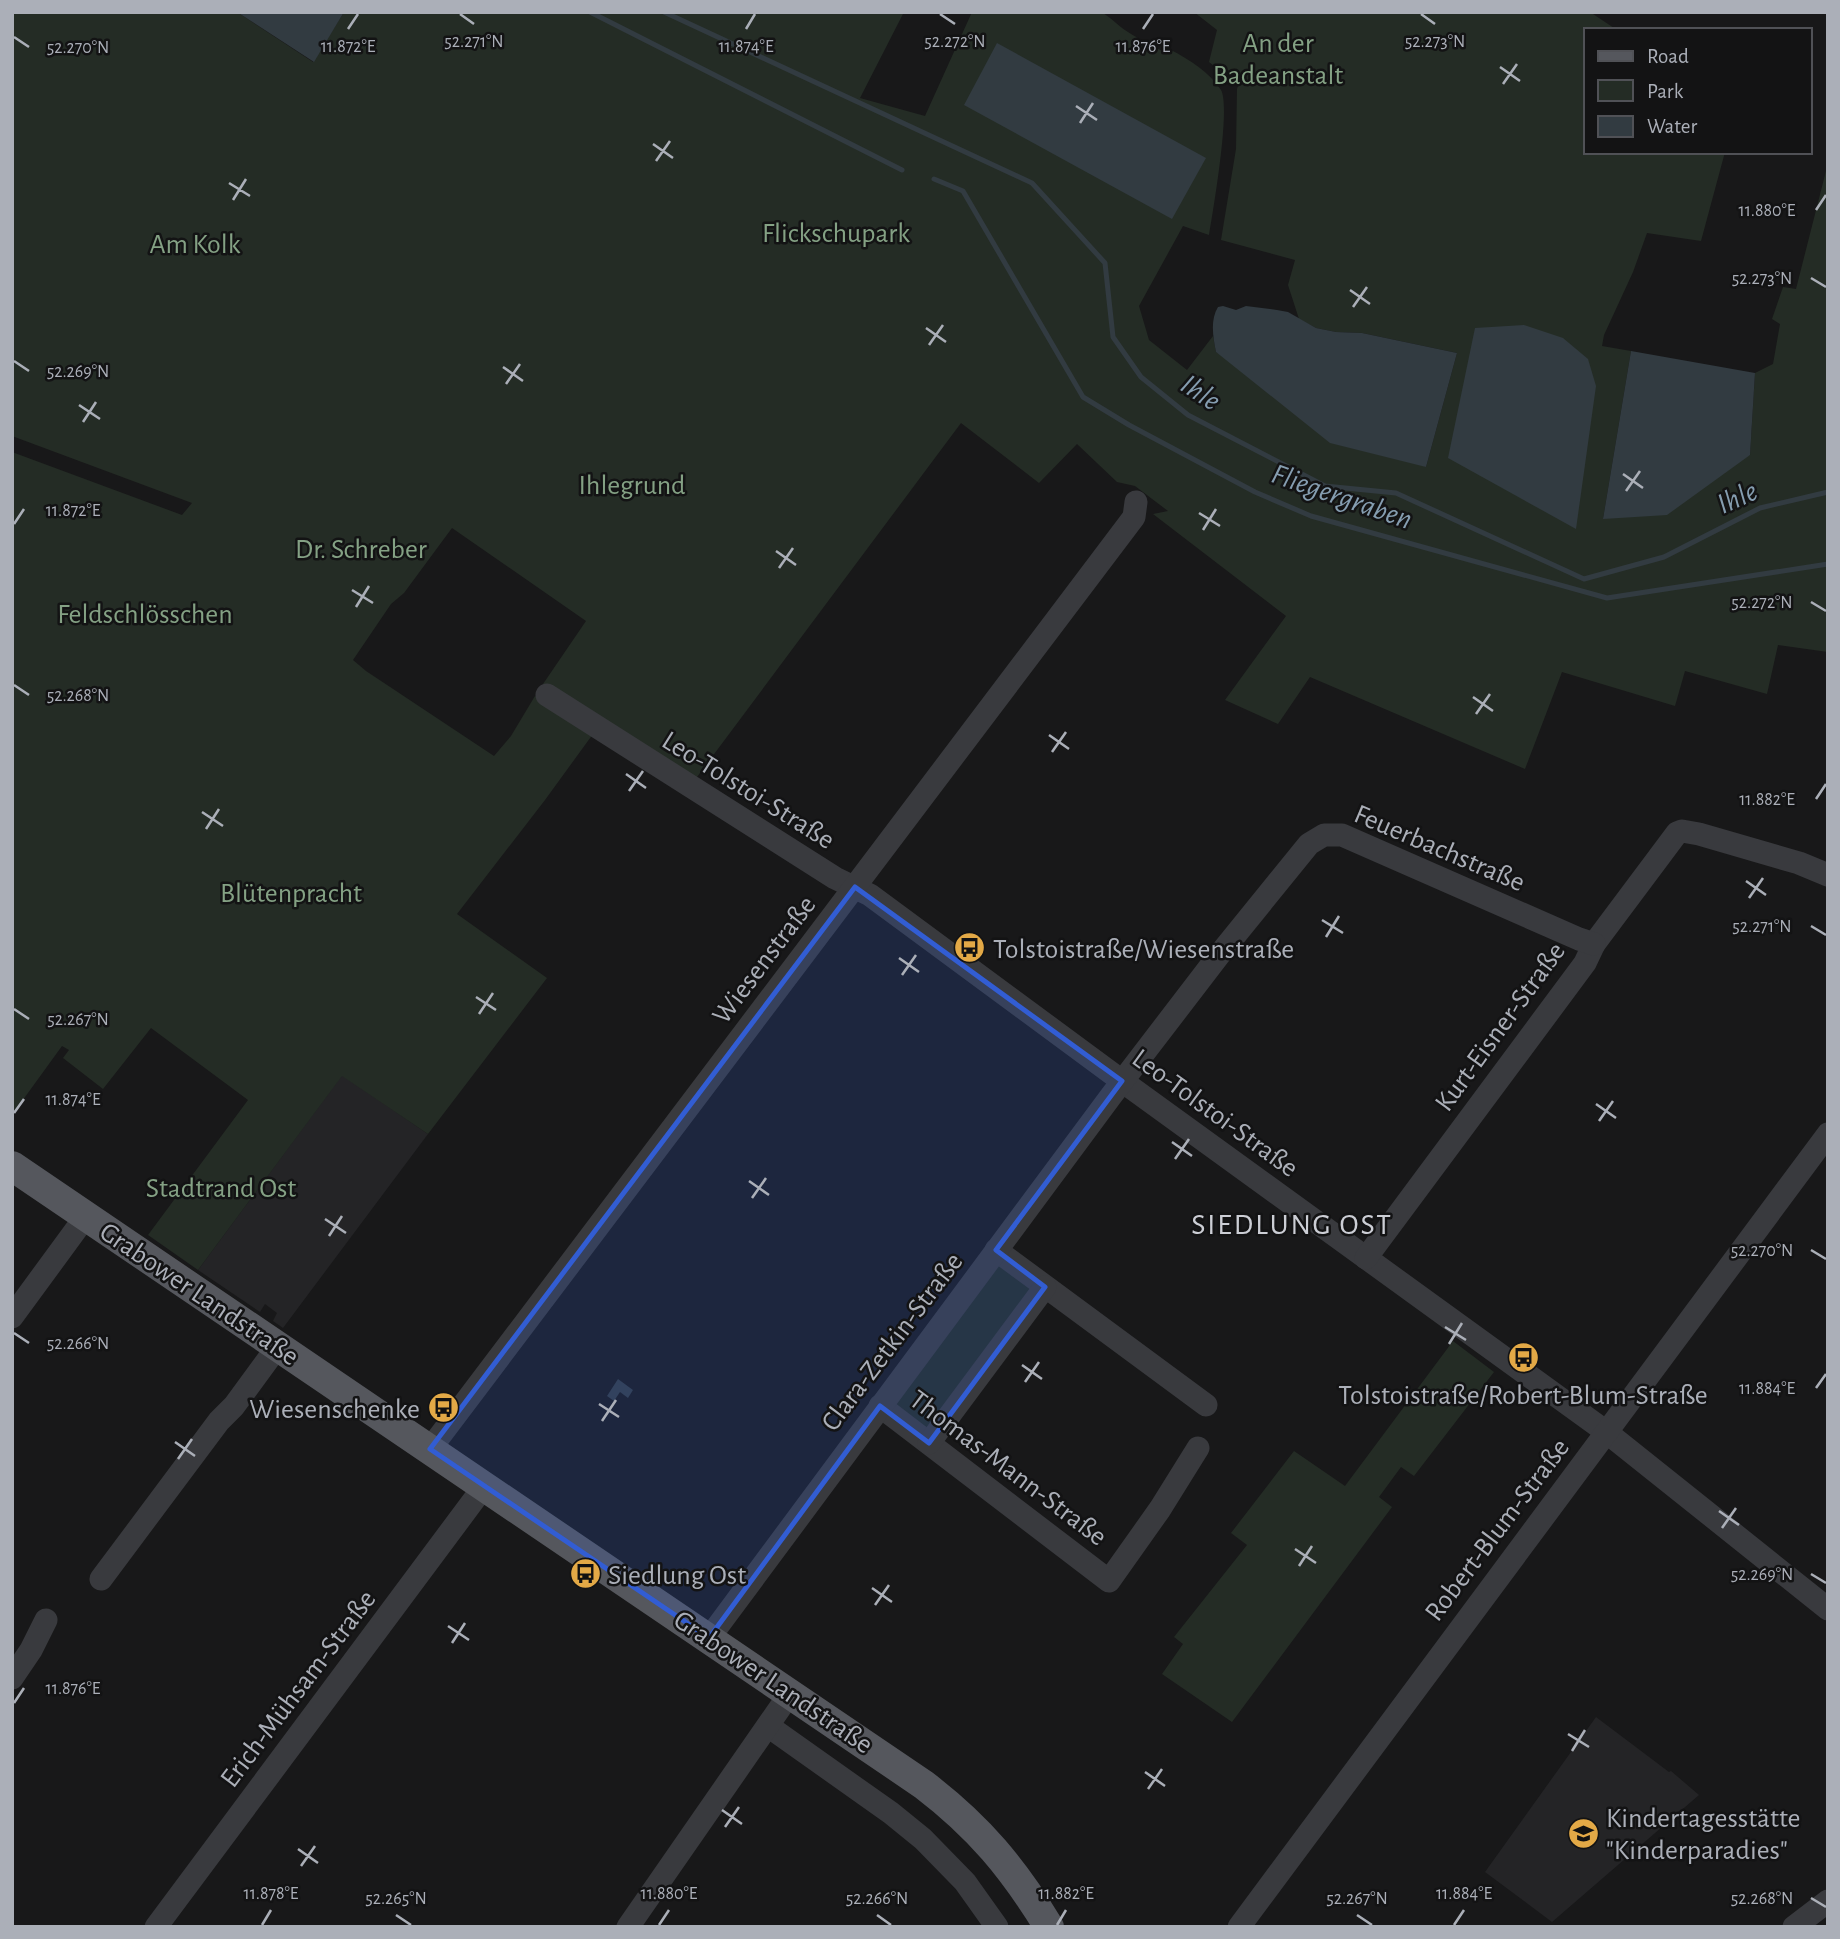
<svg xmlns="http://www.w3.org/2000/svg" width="1840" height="1939" viewBox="0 0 1840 1939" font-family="'Alegreya Sans',sans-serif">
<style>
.built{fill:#242426}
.green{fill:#242c25}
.water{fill:#323b41}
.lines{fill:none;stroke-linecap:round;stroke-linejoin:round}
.stream{stroke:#323b41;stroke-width:5}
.minor{stroke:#393a3e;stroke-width:23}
.major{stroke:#55575d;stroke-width:30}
.marked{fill:#325dd3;fill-opacity:0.2;stroke:#325dd3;stroke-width:5;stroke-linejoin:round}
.ticks{fill:none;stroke:#abafb8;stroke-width:2.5}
.labels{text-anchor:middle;stroke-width:5;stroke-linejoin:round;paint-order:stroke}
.park-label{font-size:28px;fill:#84a184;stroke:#131314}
.street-label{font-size:28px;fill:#abafb8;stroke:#131314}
.poi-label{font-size:28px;fill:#abafb8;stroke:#131314;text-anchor:start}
.water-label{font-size:30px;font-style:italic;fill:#859db0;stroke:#131314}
.neighbourhood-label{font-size:30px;letter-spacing:2px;fill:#ccced5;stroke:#131314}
.ticks-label{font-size:18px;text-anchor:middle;fill:#abafb8;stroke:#131314;stroke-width:5;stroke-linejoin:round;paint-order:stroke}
</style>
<rect width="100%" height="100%" fill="#181819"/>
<!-- built -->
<g class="built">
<path d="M342 1075 428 1134 283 1328 273 1321 277 1313 265 1304 260 1312 198 1270Z"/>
<path d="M1596 1717 1669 1772 1671 1771 1699 1795 1552 1922 1485 1872Z"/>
</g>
<!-- green -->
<g class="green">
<path d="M12 12H237L313 62 344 12H904L860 98 925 116 972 12H1101C1113 19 1117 25 1128 32 1140 40 1155 47 1168 54L1171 50C1190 60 1209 72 1221 90 1231 107 1213 211 1209 235L1183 226 1139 306 1149 340 1187 370 1213 336 1216 352 1426 467 1457 353 1362 333 1336 332 1316 328 1299 319 1288 285 1295 260 1221 240 1236 149 1237 89 1239 83 1235 82 1209 62 1217 30 1194 12H1590L1617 30H1586V152H1725L1701 241 1647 233 1633 272 1604 335 1602 346 1631 351 1603 519 1750 455 1755 373 1773 364 1780 324 1772 319 1783 287 1796 289 1828 163V652L1778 645 1767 694 1685 671 1675 706 1562 672 1525 769 1310 677 1278 724 1225 700 1286 616 1153 514 1168 511 1135 486 1117 482 1077 444 1039 483 961 423 694 781 543 684 586 621 452 528 404 593 391 604 353 660 366 671 494 756 511 736 535 696 593 734 545 800 457 914 547 978 428 1134 342 1076 198 1270 148 1235 248 1100 151 1028 103 1089 63 1058 69 1050 62 1046 12 1115V452L182 515 192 503 12 436Z"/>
<path d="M1001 1263 1033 1287 931 1431 896 1408 894 1398Z"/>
<path d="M1453 1341 1494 1372 1414 1476 1401 1467 1379 1497 1392 1507 1232 1722 1162 1674 1183 1644 1174 1637 1247 1545 1231 1533 1294 1451 1345 1486Z"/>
</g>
<!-- water -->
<g class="water">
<path d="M237 12H344L314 62Z"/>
<path d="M997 43 1206 158 1172 219 964 105Z"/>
<path d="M1223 306 1236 310 1246 306 1277 310 1288 312 1316 328 1336 332 1362 333 1457 353 1426 467 1330 443 1216 352C1213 337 1210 320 1218 307Z"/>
<path d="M1524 325 1563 338 1588 359 1596 386 1576 529 1448 458 1475 328Z"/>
<path d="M1631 351 1755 373 1750 455 1667 515 1603 519Z"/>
<path d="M618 1379 633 1390 628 1398 620 1392 614 1401 607 1396Z"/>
</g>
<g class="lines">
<!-- stream -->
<g class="stream">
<path d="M590 12 902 170"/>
<path d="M664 12 1032 183 1105 263 1113 337 1141 377 1188 415 1325 486 1396 493 1584 579 1664 557 1760 508 1828 492"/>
<path d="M934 179 963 191 1083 397 1129 425 1255 492 1311 516 1607 598 1828 564"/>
</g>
<!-- minor -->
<g class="minor">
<path d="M547 695 835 878 870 895 1122 1081 1605 1431 1828 1609"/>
<path d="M996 1250 1206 1405"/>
<path d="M1366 1258 1585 963 1594 944 1677 833 1682 831 1699 834 1799 863 1828 875"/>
<path d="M12 1317 86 1216"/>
<path d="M880 1406 1109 1581 1160 1509 1198 1448"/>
<path d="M929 1443 1045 1287"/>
<path d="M430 1449 1134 517 1136 502"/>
<path d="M101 1579 219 1421 234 1406 278 1346"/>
<path d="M709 1638 1111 1096 1219 955 1309 844 1324 835H1342L1579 939 1594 944"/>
<path d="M12 1678 31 1650 46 1620"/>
<path d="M768 1726 891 1813 923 1839 965 1882 997 1927"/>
<path d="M156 1927 485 1485"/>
<path d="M628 1927 791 1692"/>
<path d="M1239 1927 1828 1134"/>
<path d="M1794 1927 1828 1901"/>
</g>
<!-- major -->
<path class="major" d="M12 1166 924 1785C979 1827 1013 1868 1049 1927"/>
</g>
<!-- marked area -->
<path class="marked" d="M855 887 1122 1081 996 1250 1045 1287 929 1443 880 1406 709 1638 430 1449Z"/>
<!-- ticks -->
<path class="ticks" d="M460 14 474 24M940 14 955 24M1421 14 1435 24M348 29 358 14M746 29 755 14M1143 29 1153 14M14 37 29 47M1500 67 1520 81M1503 84 1517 64M1076 106 1097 120M1080 123 1093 103M653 144 673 158M656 161 670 141M229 183 250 196M233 200 246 179M1816 210 1826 195M1811 278 1826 287M1350 290 1370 304M1353 307 1367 287M926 328 946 342M929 345 943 325M14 361 29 371M503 367 523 381M506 384 520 364M79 405 100 419M83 422 96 402M1623 474 1643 488M1626 491 1640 471M1199 513 1220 526M14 524 24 509M1203 530 1216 509M776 551 796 565M779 568 793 548M352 590 373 603M1811 602 1826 611M356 607 369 586M14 685 29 695M1473 697 1493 711M1476 714 1490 694M1049 735 1069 749M1052 752 1066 732M626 774 646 788M629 791 643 771M1816 799 1826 784M202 812 223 826M206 829 219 809M1746 881 1766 895M1749 898 1763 878M1322 920 1343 933M1811 926 1826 935M1326 937 1339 916M899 958 919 972M902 975 916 955M476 997 496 1010M14 1009 29 1019M479 1014 493 993M1596 1104 1616 1118M14 1113 24 1099M1599 1121 1613 1101M1172 1142 1192 1156M1175 1159 1189 1139M749 1181 769 1195M752 1198 766 1178M325 1219 346 1233M329 1236 342 1216M1811 1250 1826 1259M1445 1327 1466 1340M14 1333 29 1343M1449 1344 1462 1323M1022 1365 1042 1379M1025 1382 1039 1362M1816 1388 1826 1374M599 1404 619 1417M602 1421 616 1400M175 1442 195 1456M178 1459 192 1439M1719 1511 1739 1525M1722 1528 1736 1508M1295 1549 1316 1563M1299 1566 1312 1546M1811 1574 1826 1583M872 1588 892 1602M875 1605 889 1585M448 1626 469 1640M452 1643 465 1623M14 1703 24 1688M1568 1734 1589 1747M1572 1751 1585 1730M1145 1772 1165 1786M1148 1789 1162 1769M722 1810 742 1824M725 1827 739 1807M298 1849 318 1863M301 1866 315 1846M1811 1898 1826 1907M396 1915 411 1925M877 1915 891 1925M1357 1915 1372 1925M262 1925 271 1910M659 1925 669 1910M1057 1925 1066 1910M1454 1925 1464 1910"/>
<!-- icons -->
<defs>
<symbol id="bus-disc" viewBox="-11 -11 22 22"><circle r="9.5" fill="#e3a946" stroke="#131314"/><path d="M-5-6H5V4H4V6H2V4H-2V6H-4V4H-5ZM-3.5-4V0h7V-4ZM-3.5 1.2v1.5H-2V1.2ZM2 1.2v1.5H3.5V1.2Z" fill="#111"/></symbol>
<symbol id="school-disc" viewBox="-11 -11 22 22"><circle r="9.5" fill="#e3a946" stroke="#131314"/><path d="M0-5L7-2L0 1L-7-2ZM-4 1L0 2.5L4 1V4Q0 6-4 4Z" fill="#111"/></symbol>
</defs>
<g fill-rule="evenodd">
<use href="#bus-disc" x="952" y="930" width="35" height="35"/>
<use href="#bus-disc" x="1506" y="1340" width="35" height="35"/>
<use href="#bus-disc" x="426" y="1390" width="35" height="35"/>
<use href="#bus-disc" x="568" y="1556" width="35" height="35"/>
<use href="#school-disc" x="1566" y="1816" width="35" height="35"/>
</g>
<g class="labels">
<!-- park labels -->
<g class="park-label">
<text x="1278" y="52">An der<tspan x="1278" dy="32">Badeanstalt</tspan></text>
<text x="836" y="242">Flickschupark</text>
<text x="195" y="253">Am Kolk</text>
<text x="632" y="494">Ihlegrund</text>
<text x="361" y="558">Dr. Schreber</text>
<text x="145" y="623">Feldschlösschen</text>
<text x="291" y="902">Blütenpracht</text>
<text x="221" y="1197">Stadtrand Ost</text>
</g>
<!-- street labels -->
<g class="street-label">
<text transform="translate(749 789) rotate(32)" y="10">Leo-Tolstoi-Straße</text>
<text transform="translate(1440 847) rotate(23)" y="10">Feuerbachstraße</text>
<text transform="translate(763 959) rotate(-53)" y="10">Wiesenstraße</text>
<text transform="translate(1499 1026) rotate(-54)" y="10">Kurt-Eisner-Straße</text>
<text transform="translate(1216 1112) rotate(36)" y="10">Leo-Tolstoi-Straße</text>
<text transform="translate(200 1293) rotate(34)" y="10">Grabower Landstraße</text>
<text transform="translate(891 1341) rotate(-53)" y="10">Clara-Zetkin-Straße</text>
<text transform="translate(1009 1467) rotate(37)" y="10">Thomas-Mann-Straße</text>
<text transform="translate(1496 1529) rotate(-53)" y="10">Robert-Blum-Straße</text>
<text transform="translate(774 1681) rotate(34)" y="10">Grabower Landstraße</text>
<text transform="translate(297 1688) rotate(-53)" y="10">Erich-Mühsam-Straße</text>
</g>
<!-- poi labels -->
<g class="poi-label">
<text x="993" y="958">Tolstoistraße/Wiesenstraße</text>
<text x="1523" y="1404" text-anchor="middle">Tolstoistraße/Robert-Blum-Straße</text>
<text x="420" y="1418" text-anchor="end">Wiesenschenke</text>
<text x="608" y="1584">Siedlung Ost</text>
<text x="1606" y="1827">Kindertagesstätte<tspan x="1606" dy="32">"Kinderparadies"</tspan></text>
</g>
<!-- water labels -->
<g class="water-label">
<text transform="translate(1201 392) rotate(34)" y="10">Ihle</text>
<text transform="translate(1342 496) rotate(19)" y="10">Fliegergraben</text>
<text transform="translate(1737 497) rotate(-24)" y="10">Ihle</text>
</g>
<!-- neighbourhood labels -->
<g class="neighbourhood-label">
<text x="1292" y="1234">SIEDLUNG OST</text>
</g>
</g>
<g class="ticks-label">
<text x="474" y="47">52.271°N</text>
<text x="955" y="47">52.272°N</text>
<text x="1435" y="47">52.273°N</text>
<text x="348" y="52">11.872°E</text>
<text x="746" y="52">11.874°E</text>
<text x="1143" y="52">11.876°E</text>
<text x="78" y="53">52.270°N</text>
<text x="1767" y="216">11.880°E</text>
<text x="1762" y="284">52.273°N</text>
<text x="78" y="377">52.269°N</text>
<text x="73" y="516">11.872°E</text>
<text x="1762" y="608">52.272°N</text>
<text x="78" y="701">52.268°N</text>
<text x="1767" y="805">11.882°E</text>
<text x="1762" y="932">52.271°N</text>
<text x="78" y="1025">52.267°N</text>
<text x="73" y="1105">11.874°E</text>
<text x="1762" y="1256">52.270°N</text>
<text x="78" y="1349">52.266°N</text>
<text x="1767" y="1394">11.884°E</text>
<text x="1762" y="1580">52.269°N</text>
<text x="73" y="1694">11.876°E</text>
<text x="271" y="1899">11.878°E</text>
<text x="669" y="1899">11.880°E</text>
<text x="1066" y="1899">11.882°E</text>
<text x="1464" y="1899">11.884°E</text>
<text x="1762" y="1904">52.268°N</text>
<text x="396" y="1904">52.265°N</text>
<text x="877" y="1904">52.266°N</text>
<text x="1357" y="1904">52.267°N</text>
</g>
<!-- border -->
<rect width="1840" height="1939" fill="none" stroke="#abafb8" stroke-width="28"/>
<!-- legend -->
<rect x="1584" y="28" width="228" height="126" fill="#131314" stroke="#505156" stroke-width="2"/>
<rect x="1598" y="51" width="35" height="10" fill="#55575d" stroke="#505156" stroke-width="2"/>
<text x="1647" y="63" font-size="21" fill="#abafb8">Road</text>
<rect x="1598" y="80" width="35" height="21" fill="#242c25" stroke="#505156" stroke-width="2"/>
<text x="1647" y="98" font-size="21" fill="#abafb8">Park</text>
<rect x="1598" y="116" width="35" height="21" fill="#323b41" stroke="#505156" stroke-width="2"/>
<text x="1647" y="133" font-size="21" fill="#abafb8">Water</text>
</svg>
